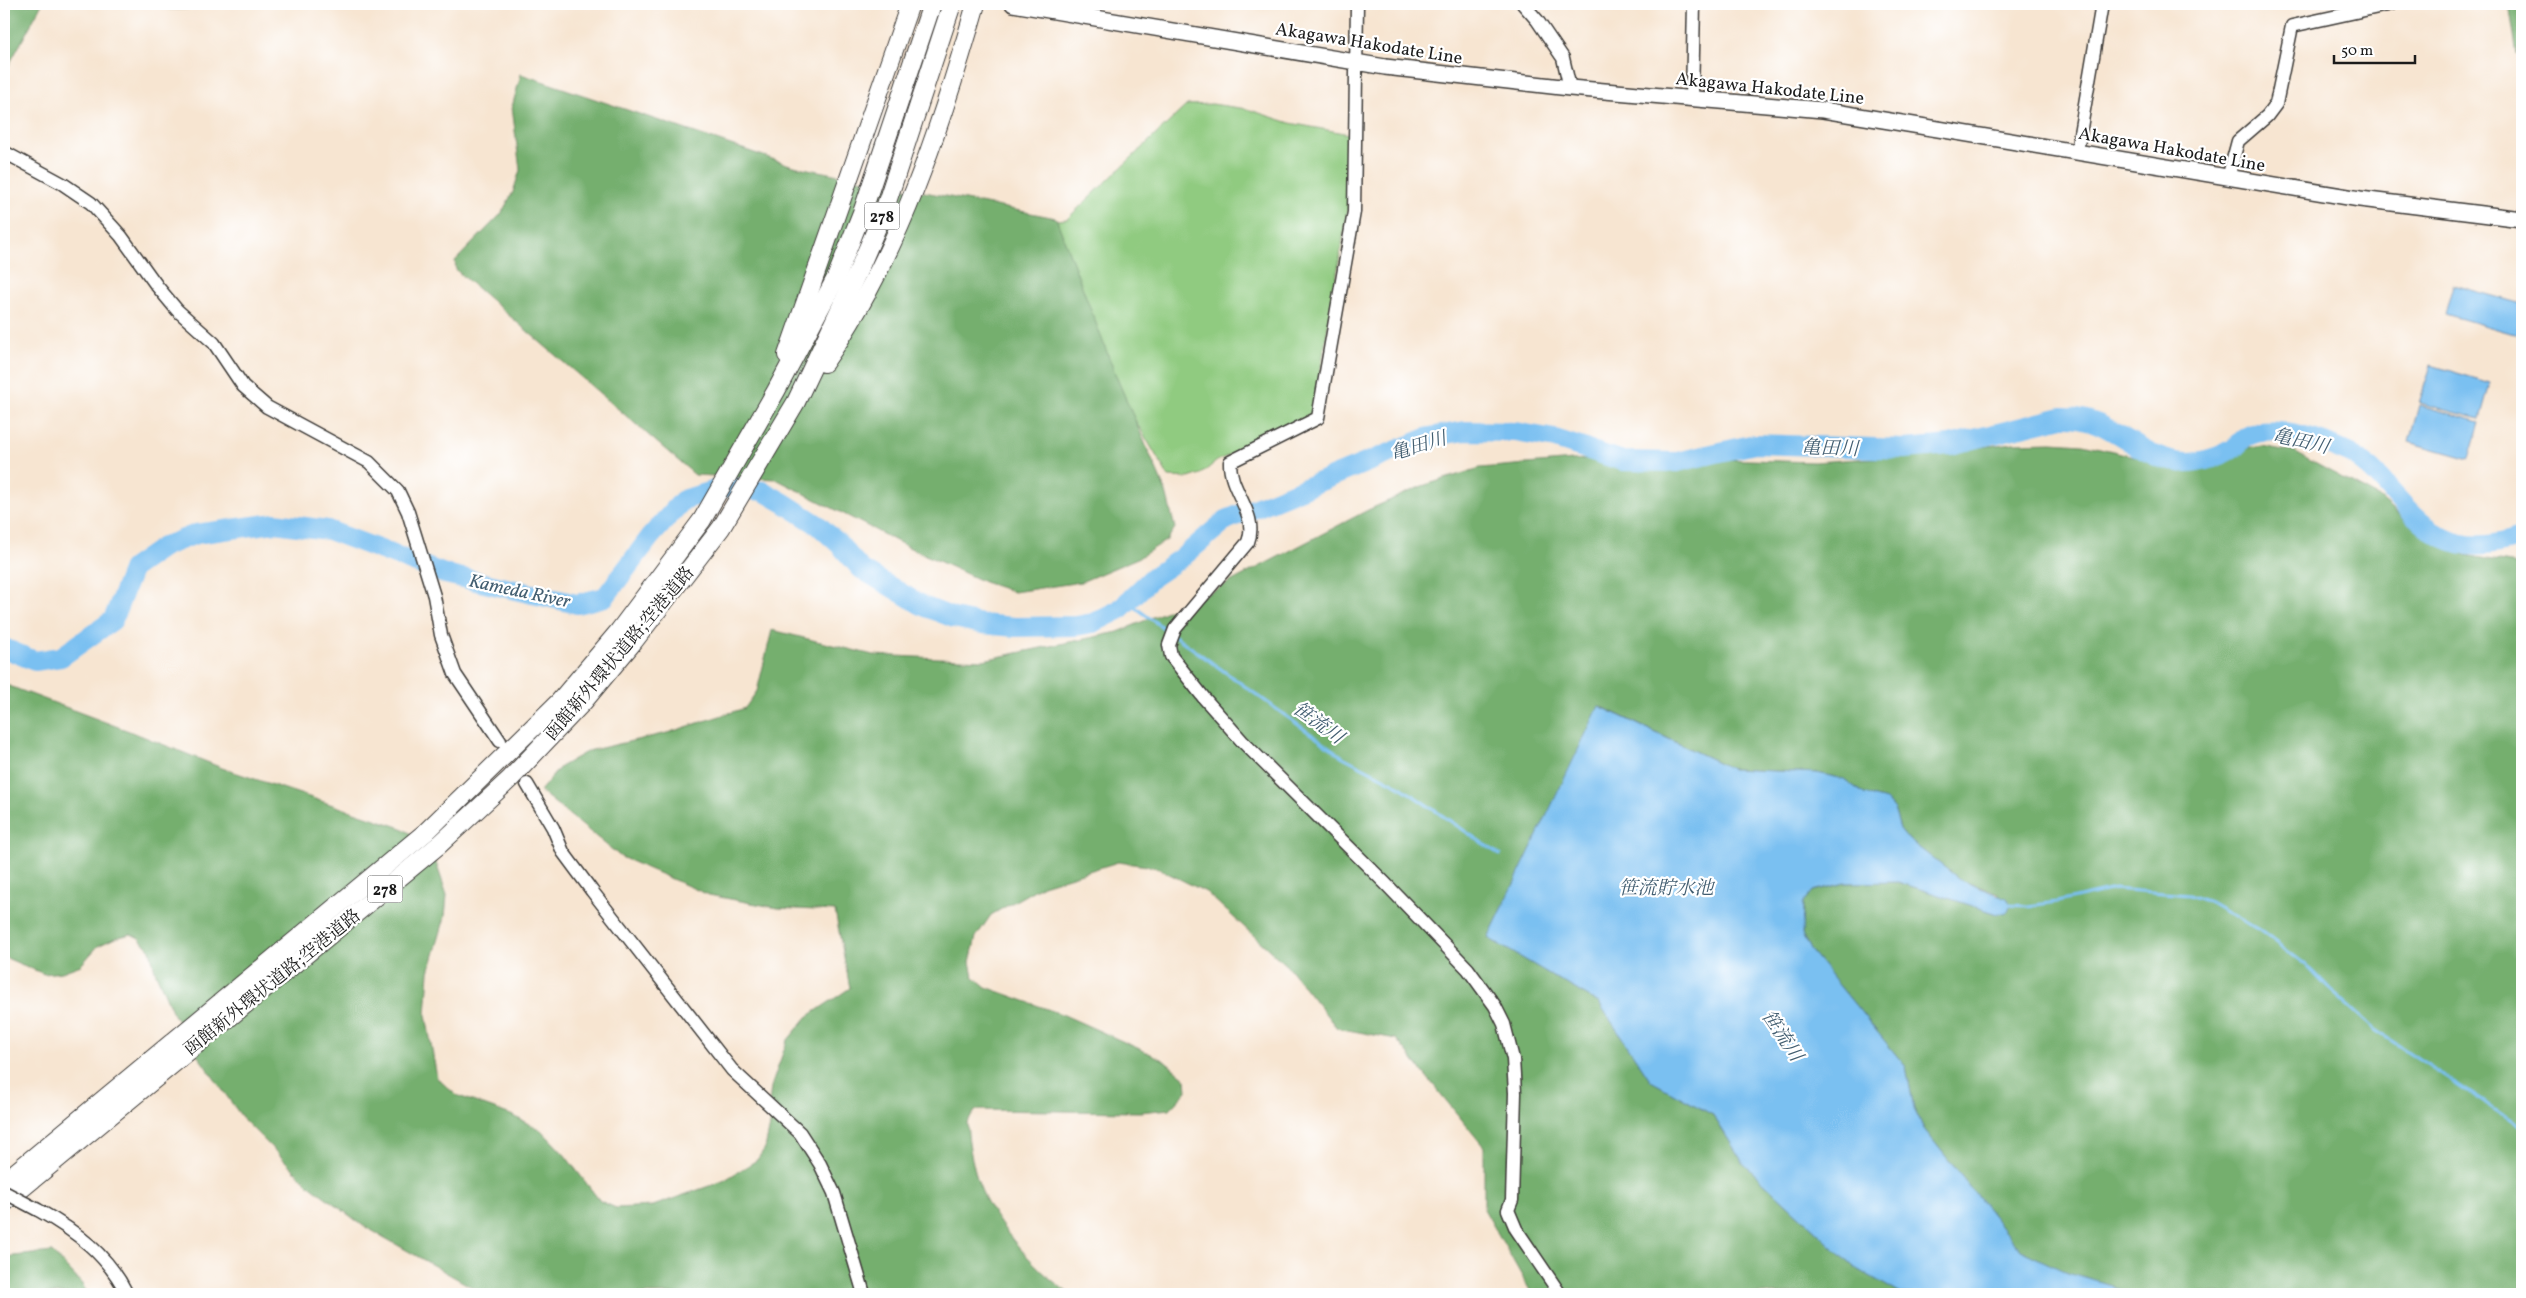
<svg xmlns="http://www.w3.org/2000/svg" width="2526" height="1298" viewBox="0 0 2526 1298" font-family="Vollkorn,'Noto Serif JP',serif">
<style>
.green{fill:#90cb80;stroke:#56744e}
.forest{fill:#74af6e;stroke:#486645}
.water{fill:#7ac0f1;stroke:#4b6e86}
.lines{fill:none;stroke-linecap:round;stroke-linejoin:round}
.stream{stroke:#7ac0f1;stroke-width:3}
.river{stroke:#7ac0f1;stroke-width:20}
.minor-casing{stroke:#3d3a37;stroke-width:15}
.major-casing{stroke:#3d3a37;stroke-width:18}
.highway-casing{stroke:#3d3a37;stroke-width:20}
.minor{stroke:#fff;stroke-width:12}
.major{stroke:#fff;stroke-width:15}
.highway{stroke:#fff;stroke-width:18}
.minor-bridge-casing{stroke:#3d3a37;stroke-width:15;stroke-linecap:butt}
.minor-bridge{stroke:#fff;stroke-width:12}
.labels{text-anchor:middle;stroke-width:4.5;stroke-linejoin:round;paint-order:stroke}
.shield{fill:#fff;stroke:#606060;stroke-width:1}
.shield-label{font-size:16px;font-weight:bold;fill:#1c1c1c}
.street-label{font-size:18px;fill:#1c1c1c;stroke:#fff}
.water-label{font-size:19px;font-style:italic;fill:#425e71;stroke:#fff}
</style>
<rect width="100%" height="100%" fill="#fff"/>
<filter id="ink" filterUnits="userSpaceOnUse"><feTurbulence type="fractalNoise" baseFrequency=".02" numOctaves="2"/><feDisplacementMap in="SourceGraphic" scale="10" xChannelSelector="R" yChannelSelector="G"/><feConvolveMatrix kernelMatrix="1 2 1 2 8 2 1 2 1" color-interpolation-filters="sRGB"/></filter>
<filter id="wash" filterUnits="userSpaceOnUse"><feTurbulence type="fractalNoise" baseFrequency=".0096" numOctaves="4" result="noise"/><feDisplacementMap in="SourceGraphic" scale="20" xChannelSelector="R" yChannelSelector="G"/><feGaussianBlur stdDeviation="1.12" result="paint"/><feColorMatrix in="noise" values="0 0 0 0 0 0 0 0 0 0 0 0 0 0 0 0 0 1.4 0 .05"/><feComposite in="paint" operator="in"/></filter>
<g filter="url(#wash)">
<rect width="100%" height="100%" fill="#f7e5d1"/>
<!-- green -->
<path class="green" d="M1212 104 1247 109 1290 123 1349 134 1348 209 1313 415 1217 461 1201 474 1189 478 1169 477 1018 224 1067 219 1187 105Z"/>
<!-- forest -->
<g class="forest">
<path d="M4 4H42L4 74Z"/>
<path d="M151 4H221C199 7 171 14 151 4Z"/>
<path d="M2509 4H2522V57L2517 54Z"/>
<path d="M521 74 793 166 1056 218 1116 376 1166 492 1175 528 1167 540 1140 557 1081 582 1014 592 984 582 906 546 776 479 695 475 456 270 455 261 501 214 513 192 520 170 512 107Z"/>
<path d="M2052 442 2083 444 2151 460 2181 459 2262 446 2294 452 2378 497 2420 533 2465 555 2522 565V1294H2126L2111 1285 2062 1271 2020 1250 1924 1129 1914 1109 1906 1067 1810 950 1802 934 1803 903 1813 891 1845 883 1898 882 1998 914 1999 893 1962 881 1909 840 1900 829 1894 809 1886 800 1864 794 1844 779 1817 773 1732 769 1600 706 1488 938 1599 1003 1651 1081 1713 1115 1744 1164 1854 1267 1901 1294H1532L1484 1209V1147L1396 1039 1337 1028 1289 968 1206 892 1155 867 1118 862 1043 885 991 915 976 937 970 962 973 976 986 987 1064 1015 1162 1059 1186 1079 1187 1091 1170 1109 1140 1112 976 1110 967 1122C968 1139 971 1158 976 1175 987 1217 1035 1270 1070 1294H484L362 1225 308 1184 244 1120 193 1049 172 1011 155 971 150 950 139 938 131 934 115 938 98 946 81 965 62 972 44 974 4 957V684L137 734 222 768 402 828 422 841 434 857 447 895 445 917 429 972 426 1015 437 1078 456 1095 511 1115 541 1130 564 1154 600 1201 616 1208 653 1206 723 1181 757 1160 765 1148 771 1121 769 1103 771 1087 787 1041 807 1017 850 988 835 911 778 908 709 895 621 857 540 791 560 767 588 751 667 733 745 708 757 691 772 630 873 655 983 660 1118 632 1209 593 1368 510 1422 486 1480 468 1620 456 1814 462 1917 455 2013 443Z"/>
<path d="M52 1252 82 1284 88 1294H4V1257Z"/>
</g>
<!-- water -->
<g class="water">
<path d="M2453 285 2522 304 2521 336 2445 314Z"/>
<path d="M2431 365 2490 383 2480 419 2419 403Z"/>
<path d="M2419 405 2480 422 2469 459 2409 442Z"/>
<path d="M1599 706 1732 769 1817 773 1844 779 1864 794 1886 800 1894 809 1900 829 1909 840 1962 881 2007 898 2011 906 2007 912 1998 914 1898 882 1845 883 1813 891 1803 903 1802 934 1810 950 1906 1067 1914 1109 1924 1129 2020 1250 2062 1270 2111 1285 2126 1294H1901L1854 1267 1744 1164 1713 1115 1651 1081 1599 1003 1488 938Z"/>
</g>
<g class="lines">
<!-- stream -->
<g class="stream">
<path d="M1128 602 1170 633"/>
<path d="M1175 636 1343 757 1399 786 1500 855"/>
<path d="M2008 905 2028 906 2057 902 2114 889 2189 895 2210 902 2259 930 2306 965 2328 988 2375 1030 2522 1127"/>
</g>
<!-- river -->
<path class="river" d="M4 648 35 661 61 657 113 620 133 568 163 547 196 534 275 523 328 530 445 574 577 604 605 597 651 536 683 500 724 487 763 491 784 503 818 525 839 544 861 569 923 606 954 618 982 624 1015 627 1076 626 1093 623 1119 610 1153 577 1184 556 1226 520 1429 437 1465 431 1515 432 1555 439 1623 461 1677 462 1755 444 1905 449 1950 445 2062 417C2114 415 2138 462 2187 463 2200 463 2223 456 2234 448 2238 445 2243 438 2248 436 2274 423 2326 442 2350 454 2364 461 2374 471 2384 483 2427 532 2455 562 2522 536"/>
</g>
</g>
<g filter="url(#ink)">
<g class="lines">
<defs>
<g id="minor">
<path d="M1357 4 1354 212 1318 418 1230 462C1229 491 1259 514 1248 542L1175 629 1169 645 1171 656 1204 698 1242 741 1385 883 1468 969 1495 1006 1504 1024 1513 1059 1515 1093 1512 1200 1508 1210 1516 1229 1560 1294"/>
<path d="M1523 4 1537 20 1563 58 1570 88"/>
<path d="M1692 98 1694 4"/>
<path d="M2077 151 2102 4"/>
<path d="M4 152 63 184 91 203 121 236 157 286 177 310 214 343 243 386 267 407 369 462 398 491 408 512 434 596 441 635 455 674 500 741"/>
<path d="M2228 178 2238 141 2267 116 2276 104 2292 26 2392 4"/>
<path d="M527 784 553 828 563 852 592 891 732 1070 800 1133 820 1164 834 1193 864 1294"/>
<path d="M38 1210C76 1231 108 1255 127 1294"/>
</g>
<path id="major" d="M1013 4 1385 67 1570 88 1823 110 2360 199 2522 219"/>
<g id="highway">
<path d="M787 355 910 4"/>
<path d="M824 363C898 258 941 126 976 4"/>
<path d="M4 1182 426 832 559 702 619 631 702 520 776 391 836 278 863 210 932 4"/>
<path d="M4 1203 440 844 511 778 584 701 634 641 721 528 796 402 859 269 884 211 952 4"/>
</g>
</defs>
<!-- minor casing -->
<use href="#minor" class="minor-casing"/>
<!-- major casing -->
<use href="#major" class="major-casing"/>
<!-- highway casing -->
<use href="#highway" class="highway-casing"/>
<!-- minor -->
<use href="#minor" class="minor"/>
<!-- major -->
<use href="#major" class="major"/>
<!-- highway -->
<use href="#highway" class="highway"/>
<defs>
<path id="minor-bridge" d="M4 1192 38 1210"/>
</defs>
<!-- minor-bridge casing -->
<use href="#minor-bridge" class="minor-bridge-casing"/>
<!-- minor-bridge -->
<use href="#minor-bridge" class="minor-bridge"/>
</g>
</g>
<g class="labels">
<!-- shield labels -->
<g class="shield">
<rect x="864.5" y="202.5" width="35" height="27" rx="4"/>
<rect x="367.5" y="875.5" width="35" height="27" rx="4"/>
</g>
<g class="shield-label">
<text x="882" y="222">278</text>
<text x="385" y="895">278</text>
</g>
<!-- street labels -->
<g class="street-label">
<text transform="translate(1369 43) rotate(9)" y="6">Akagawa Hakodate Line</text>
<text transform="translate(1770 88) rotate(6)" y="6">Akagawa Hakodate Line</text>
<text transform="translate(2172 149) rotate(10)" y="6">Akagawa Hakodate Line</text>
<text transform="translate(619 653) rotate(-50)" y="6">函館新外環状道路;空港道路</text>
<text transform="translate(272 982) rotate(-39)" y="6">函館新外環状道路;空港道路</text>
</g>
<!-- water labels -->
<g class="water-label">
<text transform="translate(2301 440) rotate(13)" y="7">亀田川</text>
<text transform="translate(1418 445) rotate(-17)" y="7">亀田川</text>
<text transform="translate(1830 447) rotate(2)" y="7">亀田川</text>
<text transform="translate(520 590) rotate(12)" y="7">Kameda River</text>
<text transform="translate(1319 722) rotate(36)" y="7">笹流川</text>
<text x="1666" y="894">笹流貯水池</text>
<text transform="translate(1783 1035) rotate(56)" y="7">笹流川</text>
</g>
</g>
<!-- margin -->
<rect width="2526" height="1298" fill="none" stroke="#fff" stroke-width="20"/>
<!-- scale -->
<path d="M2334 55v8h81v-8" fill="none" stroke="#1c1c1c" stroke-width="2.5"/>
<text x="2341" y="55" font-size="15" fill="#1c1c1c" stroke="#ffffff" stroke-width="4" paint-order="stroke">50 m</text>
</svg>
